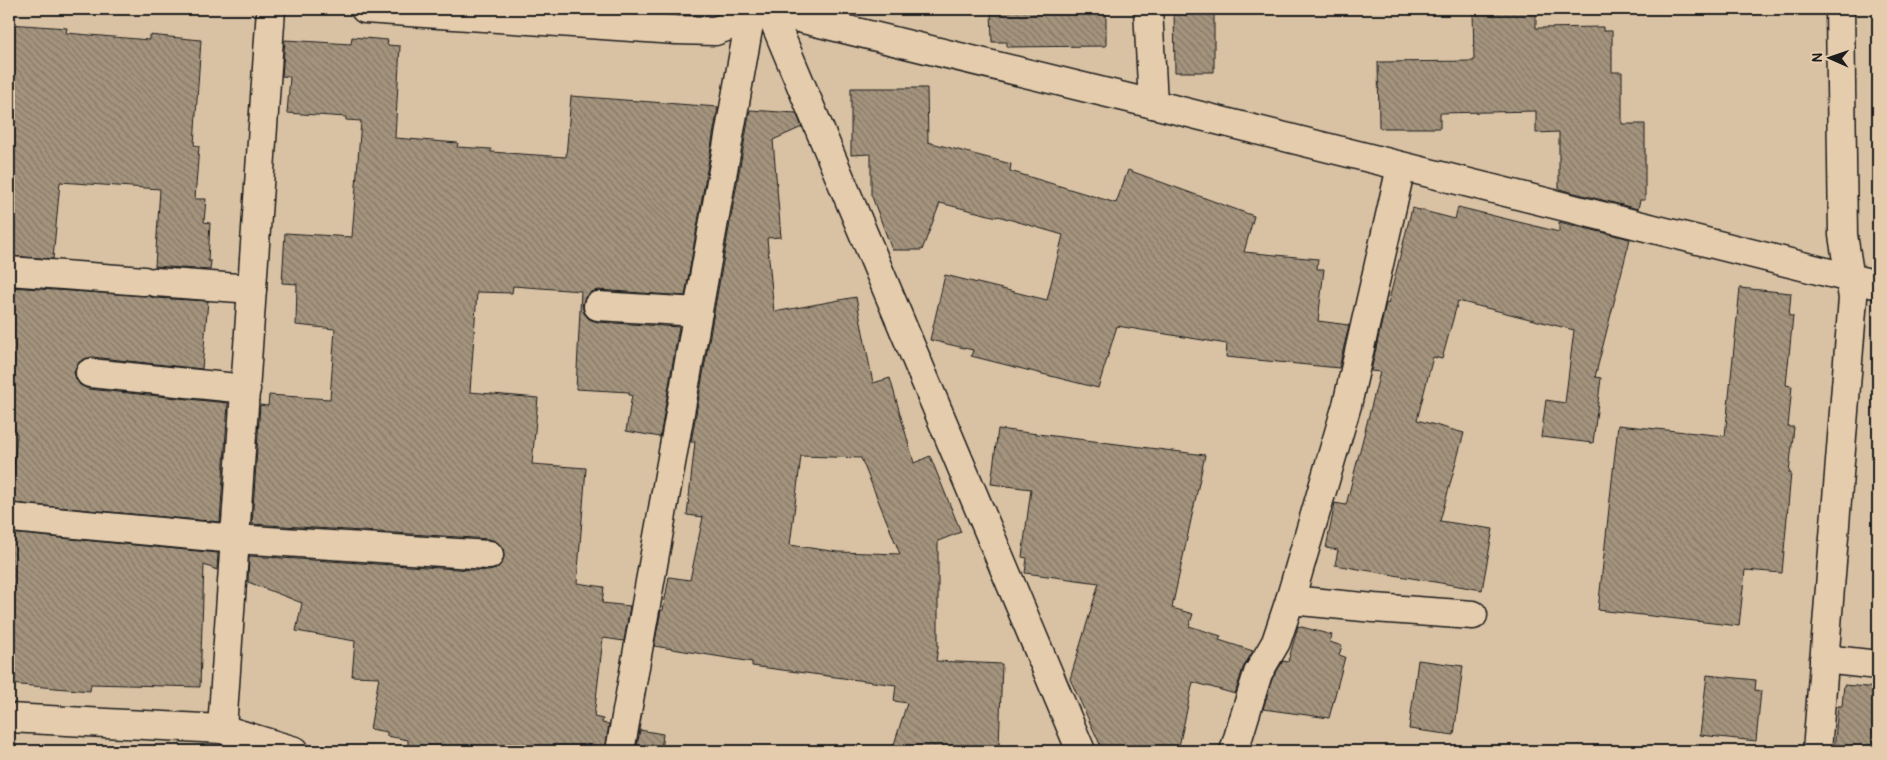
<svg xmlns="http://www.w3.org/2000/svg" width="1887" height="760" viewBox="0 0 1887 760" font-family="Pangolin,sans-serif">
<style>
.building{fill:url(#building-back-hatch);stroke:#1c1c1c;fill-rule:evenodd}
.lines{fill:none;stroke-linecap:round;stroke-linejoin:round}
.minor-casing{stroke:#1c1c1c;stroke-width:31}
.minor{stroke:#e5ccad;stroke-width:28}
</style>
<defs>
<pattern id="building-back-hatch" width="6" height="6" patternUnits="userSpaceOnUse" patternTransform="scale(1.25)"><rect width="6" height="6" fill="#a4947e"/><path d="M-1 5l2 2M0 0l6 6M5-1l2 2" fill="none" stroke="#857866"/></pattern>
</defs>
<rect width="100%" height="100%" fill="#d9c2a4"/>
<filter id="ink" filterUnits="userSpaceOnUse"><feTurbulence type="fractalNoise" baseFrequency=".02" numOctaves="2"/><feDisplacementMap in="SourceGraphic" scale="10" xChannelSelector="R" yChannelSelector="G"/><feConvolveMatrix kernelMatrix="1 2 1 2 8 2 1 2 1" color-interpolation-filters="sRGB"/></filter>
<g filter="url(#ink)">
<!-- building -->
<g class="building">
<path d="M991 9H1106V46L1007 47V42H992Z"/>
<path d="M1174 9H1214V72H1175Z"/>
<path d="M1473 9H1536V28L1603 27V31H1612V72H1622V124H1645V200H1640L1638 209 1559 189V132L1536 133V111L1440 113V128H1379L1378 62 1474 61Z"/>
<path d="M9 24 67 28 66 33 149 40V35L201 40 194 145 199 146 195 199H206L204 222 210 223 208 261H211L210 270 155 266 160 189 60 182 53 259 9 256Z"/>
<path d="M352 37 388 40 387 45 400 46 395 138 458 143 457 147 491 149V152L566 157 571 96 718 107 685 296 598 290 591 292 585 297 582 305 584 313 589 319 597 322 679 327 660 437 626 431 632 395H629V392L576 389 581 291 513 286 512 293 477 292 470 392 538 398 532 464 586 468 577 583 604 587 602 603 630 606 624 641 603 638 594 717 603 719 602 723 609 724 605 751H442L408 745V740L387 736V732L370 729 379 677 352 676 355 641 296 631 302 603 248 582 249 556 488 571 496 569 502 563 504 556 503 548 497 542 490 539 252 524 260 405 268 406 269 395 330 399 335 329 296 325 297 284 282 283 285 233 352 237 361 121 346 120V117L287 113 290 77 282 76 285 40 351 44Z"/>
<path d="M851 88H927L928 142 1011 164 1010 171 1116 203 1128 170 1254 216 1244 252 1318 259 1317 269H1324L1318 321 1349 325 1339 368 1226 357 1227 344 1117 326 1098 388 971 356 973 350 930 340 945 275 1047 300 1063 235 998 216 997 217 940 203 922 250H892L871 194V154L851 155Z"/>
<path d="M750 110 796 113 802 127 773 140 781 237 767 238 774 312 856 297 873 383 890 378 914 463 930 456 961 532 938 541V647L936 661 1002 664 999 745 961 751H892L907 703 894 701 896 685 752 666V662L654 646 661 610H663L669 577 690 580 703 517 687 515 695 442H691ZM801 456 861 458 900 554 838 552 790 545Z"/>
<path d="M1458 207 1559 232V222L1630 239 1595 377 1601 378 1593 443 1541 437 1546 400 1565 403 1574 330 1458 301 1442 359 1433 357 1417 420 1464 433 1440 521 1493 529 1482 590 1335 565 1338 550 1326 548 1335 503 1346 505 1380 372 1371 371 1386 303 1388 304 1412 208 1455 219Z"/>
<path d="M9 287 148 296 154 298 208 301 202 369 92 357 84 359 78 363 74 372 76 379 80 385 88 389 228 403 220 522 11 503 17 433 9 432V396L12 349 9 348Z"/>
<path d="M1740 288 1791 293 1789 316H1793L1786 385 1792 386 1788 427H1794L1789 473H1791L1782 573 1745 570 1739 626 1598 610 1618 425 1725 436Z"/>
<path d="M998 429 1205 455 1172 608 1193 614 1189 626 1221 636 1219 640 1253 651 1243 668 1235 694 1193 682 1178 751H1103L1070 679 1099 583 1025 573 1027 558 1022 557 1031 489 991 484Z"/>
<path d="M9 533 218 553 217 570 204 565 200 687 91 684 90 691 9 684Z"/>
<path d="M1298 626 1332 635 1330 642 1342 646 1339 655 1345 657 1329 718 1263 709 1272 679 1283 661 1288 662Z"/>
<path d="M1418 660 1463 666 1454 735 1409 729Z"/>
<path d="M1707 675 1756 680 1755 690 1761 691 1756 741 1700 735Z"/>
<path d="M1844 685 1878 688V751H1834L1838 706H1842Z"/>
<path d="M640 730 663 734 661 751H636Z"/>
</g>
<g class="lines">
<defs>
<g id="minor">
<path d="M365 9 676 30 715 31 764 13"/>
<path d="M769 9 1081 751"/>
<path d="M1148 9 1153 104"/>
<path d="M770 11 1153 104 1878 285"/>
<path d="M9 271 144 281"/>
<path d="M155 282 252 289"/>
<path d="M598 306 698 312"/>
<path d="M90 373 246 389"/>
<path d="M12 518 235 539 489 555"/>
<path d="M1290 600 1374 608 1473 615"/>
<path d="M1824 659 1878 665"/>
<path d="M9 718 222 729 295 751"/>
<path d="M222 729 271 9"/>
<path d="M620 751 750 18"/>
<path d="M1234 751 1258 673 1276 642 1290 600 1347 405 1401 167"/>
<path d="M1817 751 1853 298 1843 235 1840 9"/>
</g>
</defs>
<!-- minor casing -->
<use href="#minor" class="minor-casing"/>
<!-- minor -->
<use href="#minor" class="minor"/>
</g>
</g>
<!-- margin -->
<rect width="1887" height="760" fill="none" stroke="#e5ccad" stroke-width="30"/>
<rect x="15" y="15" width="1857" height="730" fill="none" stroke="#1c1c1c" stroke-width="2" filter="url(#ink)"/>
<!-- north arrow -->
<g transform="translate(1830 58) rotate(272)" stroke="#e5ccad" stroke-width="4" paint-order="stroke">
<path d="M0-4L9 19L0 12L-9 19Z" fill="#1c1c1c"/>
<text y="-8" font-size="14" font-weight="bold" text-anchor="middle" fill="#1c1c1c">N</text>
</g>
</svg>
